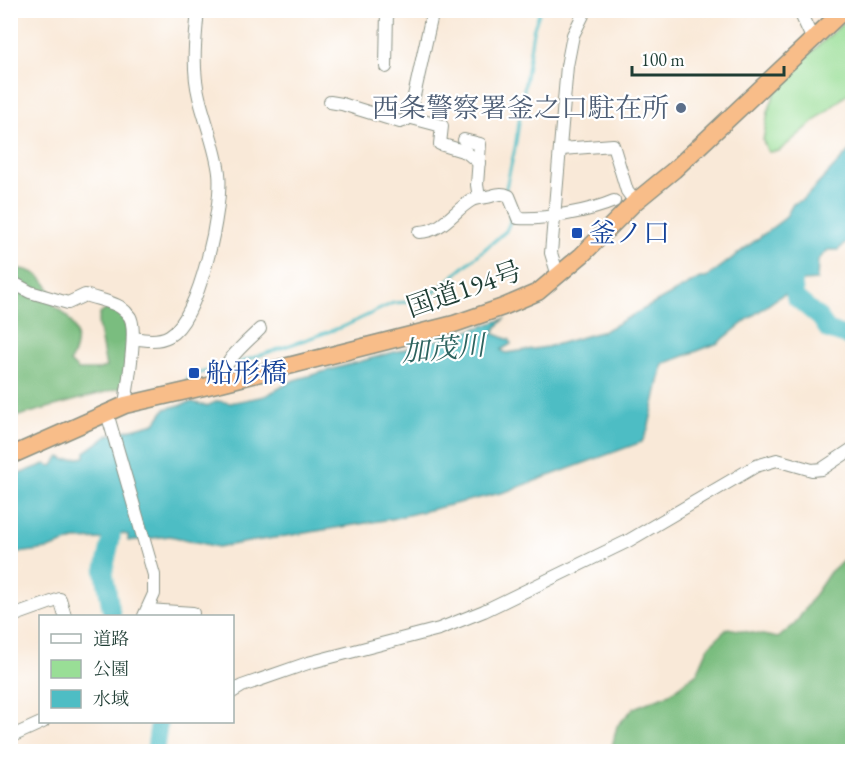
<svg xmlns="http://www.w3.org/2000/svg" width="863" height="762" viewBox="0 0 863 762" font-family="'EB Garamond','Noto Serif JP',serif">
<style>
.green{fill:#99de96;stroke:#5c8e65;stroke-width:1.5}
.forest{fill:#7abd7f;stroke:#4c7d5a;stroke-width:1.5}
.water{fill:#4ebdc4;stroke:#367d7c;stroke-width:1.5}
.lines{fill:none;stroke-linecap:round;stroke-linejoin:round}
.stream{stroke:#4ebdc4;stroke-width:3}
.river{stroke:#4ebdc4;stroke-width:18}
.minor-casing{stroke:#8c9386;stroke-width:14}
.highway-casing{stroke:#8c9386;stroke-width:19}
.minor{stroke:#fff;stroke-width:12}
.highway{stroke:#f8bd89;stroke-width:16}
.service-dot{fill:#5c6f8a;stroke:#fff;stroke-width:2}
.transit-dot{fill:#1a4fb4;stroke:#fff;stroke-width:2}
.labels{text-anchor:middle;stroke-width:4.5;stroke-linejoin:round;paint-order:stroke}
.service-label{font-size:27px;fill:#4e5e75;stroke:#fff;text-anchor:end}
.transit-label{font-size:27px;fill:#164399;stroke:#fff;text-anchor:start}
.street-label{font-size:27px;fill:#1f3d34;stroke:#fff}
.water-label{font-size:28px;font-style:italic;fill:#2d635f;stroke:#fff}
</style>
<rect width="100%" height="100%" fill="#fff"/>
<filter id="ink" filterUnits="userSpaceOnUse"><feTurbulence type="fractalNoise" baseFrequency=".0167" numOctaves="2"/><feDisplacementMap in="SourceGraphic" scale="12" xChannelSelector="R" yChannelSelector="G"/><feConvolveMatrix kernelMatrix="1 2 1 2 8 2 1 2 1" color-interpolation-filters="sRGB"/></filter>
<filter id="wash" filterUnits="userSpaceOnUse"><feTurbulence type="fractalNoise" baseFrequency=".008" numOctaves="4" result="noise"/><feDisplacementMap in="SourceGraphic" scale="24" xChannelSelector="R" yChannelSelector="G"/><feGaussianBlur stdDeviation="1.35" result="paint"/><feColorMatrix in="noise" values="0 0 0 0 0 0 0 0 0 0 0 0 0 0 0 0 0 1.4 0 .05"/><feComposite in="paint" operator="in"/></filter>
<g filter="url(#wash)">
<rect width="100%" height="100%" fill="#f9e9d8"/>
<!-- green -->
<path class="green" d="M852 15V90L779 151 768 152 763 141 768 112 779 82Z"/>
<!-- forest -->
<g class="forest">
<path d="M11 269C36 267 50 281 54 305 76 321 83 337 70 362L78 370H97L106 367 98 324 100 314 107 309C110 310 114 309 117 311 135 320 125 370 124 387L11 418Z"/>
<path d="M852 553V751H611L617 726 634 708 669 694 697 673 709 646 728 628 778 638 795 624 830 572Z"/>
</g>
<!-- water -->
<path class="water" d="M852 148V238L838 250H828L818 260 817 280 803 281 789 293 782 295 747 320 718 343 663 364 648 430 642 442 505 492 391 519 218 547 170 536 128 541V535L109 530 105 539 74 540 48 549 11 554V477L45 464 52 466 60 457 66 460 85 457V452L109 435 155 423 165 409 192 402 207 406 218 401 230 403 265 396 294 380 459 334 504 319 492 333 510 340 511 344 501 350 506 353 547 347 604 331 700 278H706L785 218 793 204 804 199Z"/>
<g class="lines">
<!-- stream -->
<g class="stream">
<path d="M505 192 515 148 533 31 540 10"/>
<path d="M232 365 345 326 393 303 424 301 506 231 510 222V212"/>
<path d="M185 385 189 376 222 367"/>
</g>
<!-- river -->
<g class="river">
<path d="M794 266 793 276 795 297 820 318 828 330 852 338"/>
<path d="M112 616 104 571 111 540 115 506"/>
<path d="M155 752 159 722"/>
</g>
</g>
</g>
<g filter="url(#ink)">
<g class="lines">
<defs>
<g id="minor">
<path d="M436 10 467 13 471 10"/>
<path d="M799 10 813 40"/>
<path d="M386 67 387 10"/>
<path d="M330 102 342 104 400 122 406 120 410 114 433 10"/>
<path d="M408 117 442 126 440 144 466 152 479 163"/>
<path d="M464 140 480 144 477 185 479 197"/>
<path d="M562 149 613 145 627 191 635 202"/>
<path d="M419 232C443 232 454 210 472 200 478 197 485 198 491 196 499 194 502 193 509 196L518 218C543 220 591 211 614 201"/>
<path d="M558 276 551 253 567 66 573 35 583 15 581 10"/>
<path d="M10 281 30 292 68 303 85 295C96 299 110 301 120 307 123 309 128 314 130 317 138 331 127 387 125 405"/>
<path d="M133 338C145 340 158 342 169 336 200 319 223 206 219 173 216 148 205 122 199 97 192 69 195 40 198 10"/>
<path d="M221 383C222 361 245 344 260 329"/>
<path d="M107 413 154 575V594L144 616"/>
<path d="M148 610 193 613 192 616"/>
<path d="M10 617 60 599 65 616"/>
<path d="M232 692 242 686 308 663 439 629 484 611 628 541 756 466 777 460 812 470 822 469 852 449"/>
<path d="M10 737 43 722"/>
</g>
<path id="highway" d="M10 456 125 405 221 383 454 324 503 307 538 292 582 255 635 202 674 170 844 10"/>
</defs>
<!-- minor casing -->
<use href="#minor" class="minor-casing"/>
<!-- highway casing -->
<use href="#highway" class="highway-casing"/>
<!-- minor -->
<use href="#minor" class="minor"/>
<!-- highway -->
<use href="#highway" class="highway"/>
</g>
</g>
<!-- markers -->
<circle class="service-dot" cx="681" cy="108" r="6"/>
<g class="transit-dot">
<rect x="571" y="227" width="12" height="12" rx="3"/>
<rect x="188" y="367" width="12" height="12" rx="3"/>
</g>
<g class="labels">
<!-- service labels -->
<g class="service-label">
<text x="669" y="117">西条警察署釜之口駐在所</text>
</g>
<!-- transit labels -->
<g class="transit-label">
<text x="589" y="242">釜ノ口</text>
<text x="206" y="382">船形橋</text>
</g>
<!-- street labels -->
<g class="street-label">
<text transform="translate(464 289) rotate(-19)" y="9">国道194号</text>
</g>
<!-- water labels -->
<g class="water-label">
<text transform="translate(443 348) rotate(-5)" y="10">加茂川</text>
</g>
</g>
<!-- margin -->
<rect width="863" height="762" fill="none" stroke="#fff" stroke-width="36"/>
<!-- legend -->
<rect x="39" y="615" width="195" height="108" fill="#ffffff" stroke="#a5b1ae" stroke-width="1.5"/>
<rect x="51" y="634" width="30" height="9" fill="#ffffff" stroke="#a5b1ae" stroke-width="1.5"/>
<text x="93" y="645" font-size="18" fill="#1f3d34">道路</text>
<rect x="51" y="660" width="30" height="18" fill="#99de96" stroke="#a5b1ae" stroke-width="1.5"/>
<text x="93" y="675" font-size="18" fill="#1f3d34">公園</text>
<rect x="51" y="690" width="30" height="18" fill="#4ebdc4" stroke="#a5b1ae" stroke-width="1.5"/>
<text x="93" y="705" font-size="18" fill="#1f3d34">水域</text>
<!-- scale -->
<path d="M632 66v9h152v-9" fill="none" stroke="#1f3d34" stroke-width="3"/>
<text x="641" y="66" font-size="18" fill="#1f3d34" stroke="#ffffff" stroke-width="4.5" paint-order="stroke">100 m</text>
</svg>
